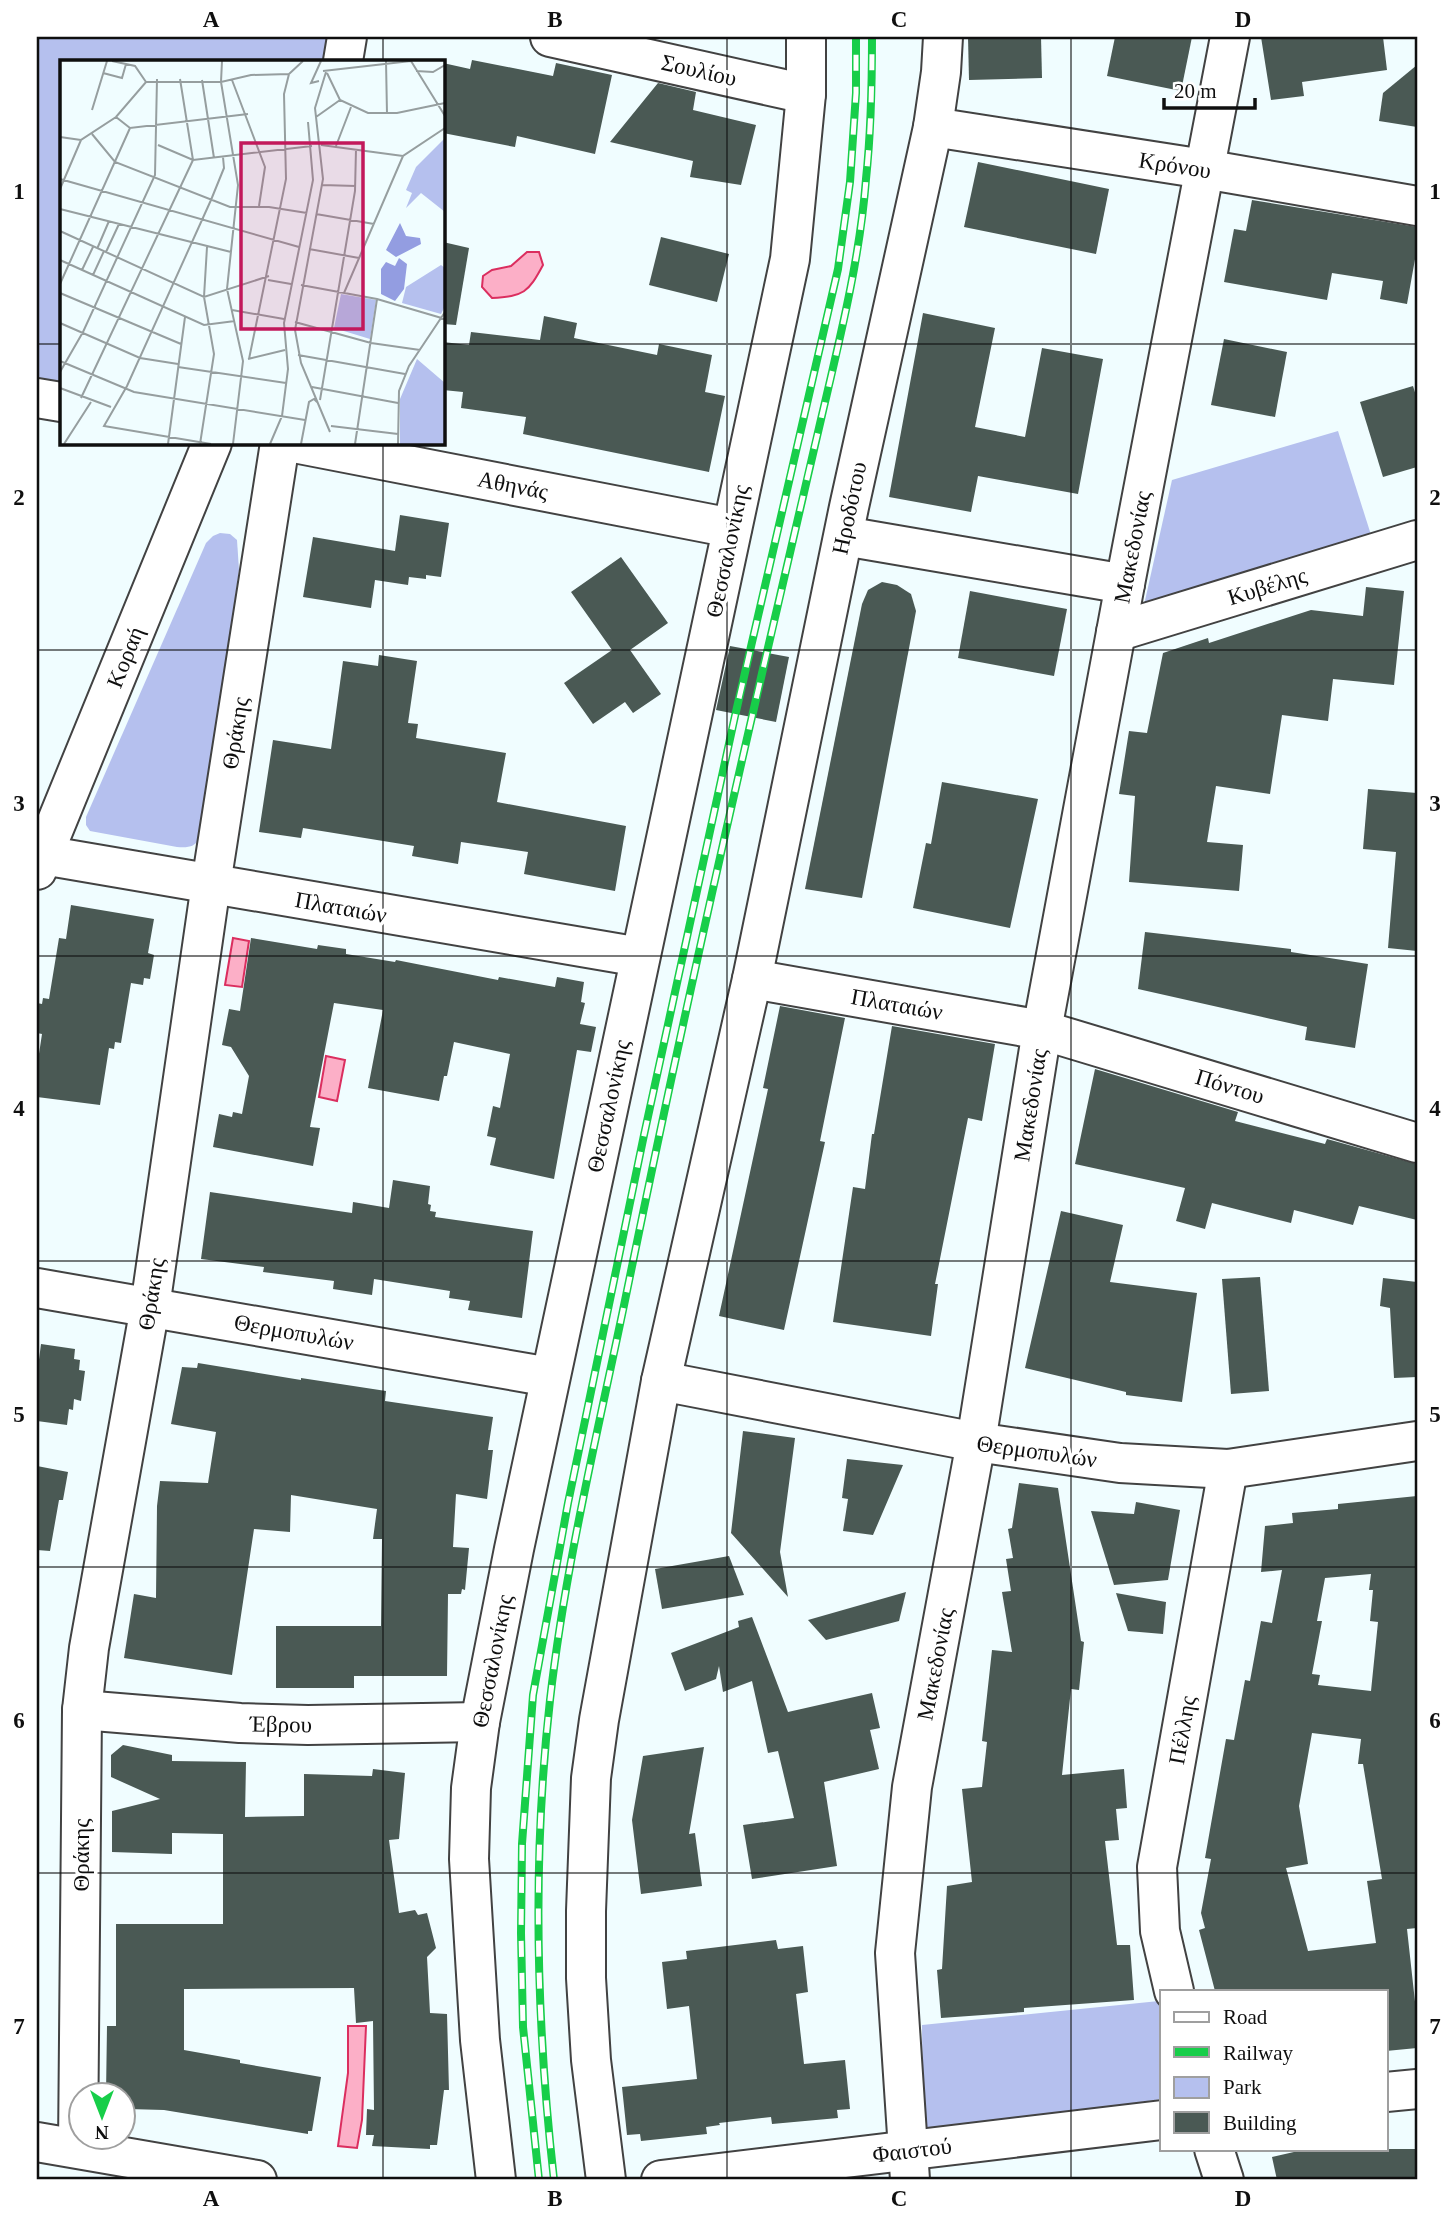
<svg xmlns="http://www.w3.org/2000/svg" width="1454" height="2217" viewBox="0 0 1454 2217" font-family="Georgia,serif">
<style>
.green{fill:#b5c0ee}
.water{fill:#fcafc7;stroke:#db2e5f;stroke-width:2}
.building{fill:#4a5954;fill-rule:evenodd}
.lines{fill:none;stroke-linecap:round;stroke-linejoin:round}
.minor-casing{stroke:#424242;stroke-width:42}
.minor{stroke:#fff;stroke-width:38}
.rail-casing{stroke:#17ce49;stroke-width:8}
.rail{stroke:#fff;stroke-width:5;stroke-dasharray:16;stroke-linecap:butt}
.grid{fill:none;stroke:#0f0f0f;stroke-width:2;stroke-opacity:0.55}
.labels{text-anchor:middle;stroke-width:7;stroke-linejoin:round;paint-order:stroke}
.street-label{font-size:23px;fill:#0f0f0f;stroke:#fff}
.inset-road{fill:none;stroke:#969e9f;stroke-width:2}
.view{fill:#c2185b;fill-opacity:0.15;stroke:#c2185b;stroke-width:3.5}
.inset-edge{fill:none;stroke:#0f0f0f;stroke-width:3.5}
.neatline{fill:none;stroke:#0f0f0f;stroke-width:2.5}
.grid-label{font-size:23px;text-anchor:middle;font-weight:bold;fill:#0f0f0f}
</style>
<rect width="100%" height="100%" fill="#f0fdff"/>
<!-- green -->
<g class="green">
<path d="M37 37H332L327 61H61V387L37 383Z"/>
<path d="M1338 431 1372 538 1144 605 1172 480Z"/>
<path d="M220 533 230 534 237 540 239 570 201 837C195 847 188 848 177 847L90 831 86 825V817L206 543 213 536Z"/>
<path d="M1159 2001 1162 2012V2099L923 2133 922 2025Z"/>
</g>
<!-- water -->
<g class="water">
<path d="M527 252H539L543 265C528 293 524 296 492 298L482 287 483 276 492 270 511 266Z"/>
<path d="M233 938 249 941 242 987 225 985Z"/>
<path d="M326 1056 345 1060 337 1101 319 1097Z"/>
<path d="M348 2026H366L362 2120 357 2148 338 2146 348 2073Z"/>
</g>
<!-- building -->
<g class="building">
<path d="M968 37H1041L1042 78 969 80Z"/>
<path d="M1115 37H1192L1181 91 1107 76Z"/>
<path d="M1261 37H1383L1387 70 1302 82 1304 96 1271 100Z"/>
<path d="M472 60 553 76 556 63 612 75 595 154 517 136 515 147 443 133V63L470 69Z"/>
<path d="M1417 65V127L1379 121 1383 93Z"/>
<path d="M658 83 696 92 693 110 756 125 741 185 690 177 693 161 610 142Z"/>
<path d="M978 162 1109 189 1096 254 964 227Z"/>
<path d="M1252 200 1417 227V248L1407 304 1380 299 1383 281 1332 273 1327 300 1224 282 1234 229 1246 231Z"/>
<path d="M661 237 729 254 717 302 649 285Z"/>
<path d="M443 242 469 248 456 325 443 324Z"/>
<path d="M923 313 995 328 975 427 1025 437 1042 348 1103 359 1078 494 978 476 971 512 889 497Z"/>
<path d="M544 316 577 323 574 338 657 355 659 344 712 355 705 392 725 396 709 472 523 434 526 417 461 408 463 392 443 390V342L469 345 471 332 540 340Z"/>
<path d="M1224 339 1287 352 1275 417 1211 405Z"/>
<path d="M1413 386 1417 399V467L1383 477 1360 402Z"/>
<path d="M400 515 449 523 441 577 426 575V579L409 577 408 585 375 580 371 608 303 597 313 537 395 551Z"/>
<path d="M621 557 668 623 630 650 661 694 633 713 625 702 593 724 564 683 612 650 571 592Z"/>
<path d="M882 582 897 585 911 594 916 611 862 898 805 889 862 604 868 590Z"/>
<path d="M1366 587 1404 591 1394 685 1333 679 1328 721 1282 715 1270 794 1216 786 1207 842 1243 845 1239 891 1129 882 1135 796 1119 794 1129 731 1147 733 1163 653 1208 638 1209 643 1311 610 1363 616Z"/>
<path d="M970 591 1067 609 1054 676 958 658Z"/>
<path d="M730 646 789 657 776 722 716 710Z"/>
<path d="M379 655 417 661 408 723 418 724 416 738 506 753 497 802 626 826 615 891 524 874 528 852 461 842 458 864 412 856 414 846 303 828 301 838 259 832 273 740 331 749 343 661 378 666Z"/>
<path d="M942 782 1038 799 1010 928 913 908 926 843 931 844Z"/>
<path d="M1368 789 1417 793V951L1388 948 1396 852 1363 849Z"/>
<path d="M71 905 154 919 148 953 154 955 150 979 144 978 143 985 131 983 121 1043 115 1042 114 1049 109 1048 100 1105 37 1097V1067L42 1034 37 1033V1003L42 1004 43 998 49 999 59 938 66 939Z"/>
<path d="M1145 932 1291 949V952L1368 964 1355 1048 1305 1040 1307 1027 1138 989Z"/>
<path d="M251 938 317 949 318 945 346 949V954L395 962 396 960 498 980 499 977 555 987 557 977 584 982 581 1002 585 1003 580 1024 596 1027 591 1052 577 1050 554 1179 490 1165 496 1138 487 1136 493 1106 500 1108 510 1054 454 1042 447 1076H444L439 1101 368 1088 383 1010 334 1003 310 1127 320 1128 313 1166 213 1147 219 1114 232 1117 233 1112 242 1114 249 1076 231 1047 222 1045 229 1009 240 1011Z"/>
<path d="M780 1006 845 1018 820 1141 825 1142 784 1330 719 1316 768 1089 763 1088Z"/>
<path d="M892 1026 995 1044 982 1121 968 1118 935 1284H938L931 1336 833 1322 853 1187 865 1189 872 1134H874Z"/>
<path d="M1095 1069 1238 1112 1235 1121 1325 1144 1327 1139 1417 1164V1220L1359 1206 1353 1225 1294 1210 1291 1223 1212 1203 1205 1229 1176 1221 1185 1188 1075 1164Z"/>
<path d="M393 1180 430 1186 428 1204 431 1205 430 1211 436 1212 435 1217 533 1231 522 1318 468 1310 470 1301 449 1298 450 1291 374 1279 372 1295 333 1289 334 1281 263 1272 264 1267 201 1259 210 1192 352 1213 353 1202 389 1208Z"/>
<path d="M1061 1211 1123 1225 1110 1282 1197 1293 1182 1402 1126 1395V1392L1025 1368Z"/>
<path d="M1260 1277 1269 1391 1231 1394 1222 1279Z"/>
<path d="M1383 1278 1417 1282V1377L1394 1378 1390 1308 1380 1306Z"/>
<path d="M41 1344 75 1349 74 1359 80 1360 79 1370 85 1371 81 1401 74 1399 73 1410 69 1409 67 1425 37 1421V1375Z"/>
<path d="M198 1363 301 1380V1378L386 1391 385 1401 493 1417 488 1450H493L487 1499 456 1494 453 1547 469 1548 465 1590 462 1589 461 1594H448L447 1676H354V1688H276V1626H381L382 1539H373L377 1509 291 1495 290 1532 254 1529 232 1675 124 1658 134 1594 156 1598 157 1506 160 1481 208 1483 216 1432 171 1424 182 1367 197 1368Z"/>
<path d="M743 1431 795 1438 780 1552 788 1597 731 1533Z"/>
<path d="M847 1459 903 1465 873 1535 843 1531 848 1499 842 1498Z"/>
<path d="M37 1466 68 1472 63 1500H59L50 1551 37 1550Z"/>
<path d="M1019 1483 1058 1488 1081 1641 1084 1642 1079 1690 1071 1689 1062 1775 1124 1769 1127 1808 1116 1809 1119 1840 1105 1841 1117 1945H1130L1134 2000 1024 2008V2012L941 2018 937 1970 942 1969 947 1886 972 1882 962 1789 982 1787 987 1742 982 1741 992 1650 1012 1652 1002 1592 1011 1591 1006 1559 1013 1558 1008 1529 1012 1528Z"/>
<path d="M1417 1496V1928L1407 1929 1417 2020V2048L1386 2051V1991H1215L1199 1930 1205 1928 1201 1913 1211 1859 1205 1858 1226 1739 1234 1740 1245 1680 1250 1681 1261 1621 1272 1623 1282 1570 1261 1572 1265 1526 1293 1523 1292 1513 1338 1509V1504ZM1371 1574 1369 1590H1373L1370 1621 1378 1622 1371 1691 1318 1685 1320 1675 1312 1674 1322 1621H1317L1325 1578ZM1312 1733 1361 1739 1358 1764H1363L1382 1879 1367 1881 1376 1943 1308 1951 1286 1868 1308 1864 1299 1806Z"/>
<path d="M1136 1502 1180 1510 1168 1580 1114 1585 1091 1511 1134 1514Z"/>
<path d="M729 1556 744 1595 662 1609 655 1569Z"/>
<path d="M906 1592 899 1621 826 1640 808 1620Z"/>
<path d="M1116 1593 1166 1602 1163 1634 1128 1631Z"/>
<path d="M752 1617 788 1712 872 1693 880 1728 870 1730 879 1769 824 1782 837 1866 752 1879 743 1825 794 1818 778 1751 768 1753 752 1681 723 1692 719 1666 716 1679 685 1691 671 1653 739 1627 738 1621Z"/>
<path d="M123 1745 172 1755V1761L246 1762 245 1817 304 1816V1774L372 1776 373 1769 405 1773 399 1839 389 1840 399 1913 415 1910 418 1915 427 1913 436 1948 427 1957 430 2013 447 2014 449 2090H444L437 2145H430V2149L372 2146 374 2135H366L367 2109 374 2110 373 2021 356 2023 354 1988 184 1989V2050L240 2060V2063L321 2077 312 2131H308V2134L164 2110 128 2109V2105H122V2095H106L107 2026H116V1924H223V1834L172 1833V1854L112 1852V1811L160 1799 111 1777V1755Z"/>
<path d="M704 1747 689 1834 695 1833 702 1886 641 1894 632 1820 643 1756Z"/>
<path d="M776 1940 778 1949 803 1946 808 1992 796 1994 804 2064 845 2060 850 2109 837 2110 838 2118 772 2124 771 2117 719 2123 720 2125 706 2127 707 2134 641 2141 640 2134 627 2135 622 2087 697 2079 689 2006 667 2009 662 1962 687 1959 686 1951Z"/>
<path d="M1307 2149H1417V2180H1277L1272 2157Z"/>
</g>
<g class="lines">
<defs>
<g id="minor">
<path d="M550 37 806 94"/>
<path d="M343 61 347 37"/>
<path d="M933 127 1204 169 1417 206"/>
<path d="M37 398 61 402"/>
<path d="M294 443 732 528"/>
<path d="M844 536 1125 584"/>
<path d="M1116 632 1417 540"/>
<path d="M43 855 640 957"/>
<path d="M37 870 212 443"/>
<path d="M752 979 1042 1030 1417 1143"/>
<path d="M37 1288 550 1377"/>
<path d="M661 1381 976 1442 1120 1463 1228 1469 1417 1441"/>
<path d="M82 1710 240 1723 308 1725 480 1722"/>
<path d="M1174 1991 1160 1931 1157 1867 1228 1469"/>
<path d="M1386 2092 1417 2089"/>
<path d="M37 2142 257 2180"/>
<path d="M78 2148 82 1710 89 1648 150 1307 211 884 280 443"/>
<path d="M1214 2149 1224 2180"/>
<path d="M496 2180 480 2040 469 1859 471 1788 480 1722 514 1549 790 259 806 94V37"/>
<path d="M606 2180 591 2060 586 1978V1911L591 1778 599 1720 661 1381 752 979 849 507 933 127 941 72 943 37"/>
<path d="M661 2180 1162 2120"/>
<path d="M910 2180 895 1953 912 1787 976 1442 1042 1030 1125 584 1230 37"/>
</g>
</defs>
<!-- minor casing -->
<use href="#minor" class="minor-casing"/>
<!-- minor -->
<use href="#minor" class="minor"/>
<defs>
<g id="rail">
<path d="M539 2180 523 2027 521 1933 522 1844 533 1695 568 1503 644 1135 735 716 838 269 850 182 856 93V37"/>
<path d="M554 2180C536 2020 532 1860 550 1700 566 1559 601 1419 629 1281 670 1080 714 881 760 682 781 593 801 504 822 415 840 338 860 258 866 179 871 132 872 84 872 37"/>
</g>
</defs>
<!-- rail casing -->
<use href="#rail" class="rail-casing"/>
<!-- rail -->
<use href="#rail" class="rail"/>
</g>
<!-- grid -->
<path class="grid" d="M383 37V61M727 37V2180M1071 37V2180M37 344H61M443 344H1417M383 443V2180M37 650H1417M37 956H1417M37 1261H1417M37 1567H1417M37 1873H1417"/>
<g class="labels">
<!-- street labels -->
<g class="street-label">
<text transform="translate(699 70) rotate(13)" y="8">Σουλίου</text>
<text transform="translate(1175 165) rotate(9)" y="8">Κρόνου</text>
<text transform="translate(513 485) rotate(11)" y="8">Αθηνάς</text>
<text transform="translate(849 508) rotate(-78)" y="8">Ηροδότου</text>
<text transform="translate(1132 547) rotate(-79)" y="8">Μακεδονίας</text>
<text transform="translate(727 551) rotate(-78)" y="8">Θεσσαλονίκης</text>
<text transform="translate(1267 586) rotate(-17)" y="8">Κυβέλης</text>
<text transform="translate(125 657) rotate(-68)" y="8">Κοραή</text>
<text transform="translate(235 733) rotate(-81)" y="8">Θράκης</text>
<text transform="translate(341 907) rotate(10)" y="8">Πλαταιών</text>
<text transform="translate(897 1004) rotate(10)" y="8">Πλαταιών</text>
<text transform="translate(1230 1086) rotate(17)" y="8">Πόντου</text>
<text transform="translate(1030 1105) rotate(-81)" y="8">Μακεδονίας</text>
<text transform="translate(608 1106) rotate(-78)" y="8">Θεσσαλονίκης</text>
<text transform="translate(151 1294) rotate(-81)" y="8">Θράκης</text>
<text transform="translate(294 1332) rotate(10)" y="8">Θερμοπυλών</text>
<text transform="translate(1037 1451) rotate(8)" y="8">Θερμοπυλών</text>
<text transform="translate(492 1661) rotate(-79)" y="8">Θεσσαλονίκης</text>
<text transform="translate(935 1664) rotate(-79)" y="8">Μακεδονίας</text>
<text transform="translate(281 1724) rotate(1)" y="8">Έβρου</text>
<text transform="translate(1182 1730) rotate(-80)" y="8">Πέλλης</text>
<text transform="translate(81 1855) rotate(-90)" y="8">Θράκης</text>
<text transform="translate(912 2150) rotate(-7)" y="8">Φαιστού</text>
</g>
</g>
<!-- overview -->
<g transform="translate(60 60)">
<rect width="385" height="385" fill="#f0fdff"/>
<path d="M385 78V152L361 133 346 148 352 133 346 130 356 107ZM381 205 385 208V246L381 254 342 243 346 227ZM281 234 316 240 310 279 274 268ZM357 299 385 323V384H340V339Z" fill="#b5c0ee"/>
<path d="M340 163 346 176 360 178 361 184 336 197 326 190ZM339 198 347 204 344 229 335 241 321 234V209L326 202 335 206Z" fill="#939de1"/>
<path class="inset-road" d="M52 1 75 6 86 22M162 1 161 22 178 125 167 229 183 301 173 384M326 1 327 54M351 1 385 56M263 11 351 1M356 11 373 12 385 5M266 12 255 48 263 119 235 270 241 303 270 372M43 13 62 18 66 4M267 13 280 40 308 53H337L385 43M142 20 154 98M172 20 205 107 199 146M259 21 251 23 261 1M32 50 47 1M56 57 70 68 188 54M256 57 280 40M32 74 55 102 170 147H209L247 153M0 77 21 80M98 85 133 100 252 86M261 85 343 96M276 86 291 47M0 119 239 187M262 125 296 126M0 129 21 80 56 57 86 22H161L191 15 229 14 243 1M0 149 171 192M256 154 314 164M0 171 144 237 209 216M37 189 49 161M249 189 299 198M46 192 59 164M0 200 144 265 175 261M22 210 33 187M33 215 44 191M208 220 231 224M0 224 70 68M241 225 317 239 385 259M0 233 121 284M284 233 343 96 385 68M172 250 224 259M235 262 311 283 360 290M0 263 80 298 118 304M238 295 345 314M188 299 225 290M189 299 226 119 224 34 229 14M0 301 74 332 245 360M118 307 226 323M0 312 23 272 95 115 97 19M252 327 338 343M0 328 51 347M21 338 133 100 120 19M260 340 295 131 296 89M271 366 338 374M4 384 31 342M108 384 125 257M140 384 154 294 144 237 147 187M151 384 44 366 67 326 151 140 164 108 163 97M210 384 222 356 228 309 224 263 253 120 248 62M241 384 249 342 254 339 257 342M295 384 317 239M338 384 339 331 349 306 385 252"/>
<path class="view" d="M181 83H303V269H181Z"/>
<rect width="385" height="385" class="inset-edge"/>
</g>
<!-- border -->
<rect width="1454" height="2217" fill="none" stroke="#ffffff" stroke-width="77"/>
<!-- legend -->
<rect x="1160" y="1990" width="228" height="161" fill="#ffffff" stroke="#9f9f9f" stroke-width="2"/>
<rect x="1174" y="2012" width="35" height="10" fill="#ffffff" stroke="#9f9f9f" stroke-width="2"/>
<text x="1223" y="2024" font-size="21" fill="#0f0f0f">Road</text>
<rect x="1174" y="2047" width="35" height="10" fill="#17ce49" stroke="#9f9f9f" stroke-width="2"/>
<text x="1223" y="2060" font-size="21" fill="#0f0f0f">Railway</text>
<rect x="1174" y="2077" width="35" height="21" fill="#b5c0ee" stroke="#9f9f9f" stroke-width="2"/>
<text x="1223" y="2094" font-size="21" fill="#0f0f0f">Park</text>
<rect x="1174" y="2112" width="35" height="21" fill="#4a5954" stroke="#9f9f9f" stroke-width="2"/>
<text x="1223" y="2130" font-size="21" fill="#0f0f0f">Building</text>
<!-- north arrow -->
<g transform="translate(102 2116) rotate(180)"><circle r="33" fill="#ffffff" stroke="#9f9f9f" stroke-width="2"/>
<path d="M0-5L12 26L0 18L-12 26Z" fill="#17ce49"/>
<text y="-10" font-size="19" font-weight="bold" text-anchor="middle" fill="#0f0f0f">N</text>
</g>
<!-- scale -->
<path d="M1164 98v10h91v-10" fill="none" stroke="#0f0f0f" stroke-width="3.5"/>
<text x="1174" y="98" font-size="21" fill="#0f0f0f" stroke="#ffffff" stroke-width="5" paint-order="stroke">20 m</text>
<rect x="38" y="38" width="1378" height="2140" class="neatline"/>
<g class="grid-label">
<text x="211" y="27">A</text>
<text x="555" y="27">B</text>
<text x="899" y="27">C</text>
<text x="1243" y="27">D</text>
<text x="19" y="199">1</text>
<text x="1435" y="199">1</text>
<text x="19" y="505">2</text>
<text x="1435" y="505">2</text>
<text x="19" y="811">3</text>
<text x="1435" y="811">3</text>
<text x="19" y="1116">4</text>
<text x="1435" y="1116">4</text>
<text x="19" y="1422">5</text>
<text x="1435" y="1422">5</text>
<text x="19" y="1728">6</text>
<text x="1435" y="1728">6</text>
<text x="19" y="2034">7</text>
<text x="1435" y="2034">7</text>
<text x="211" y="2206">A</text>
<text x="555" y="2206">B</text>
<text x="899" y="2206">C</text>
<text x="1243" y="2206">D</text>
</g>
</svg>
